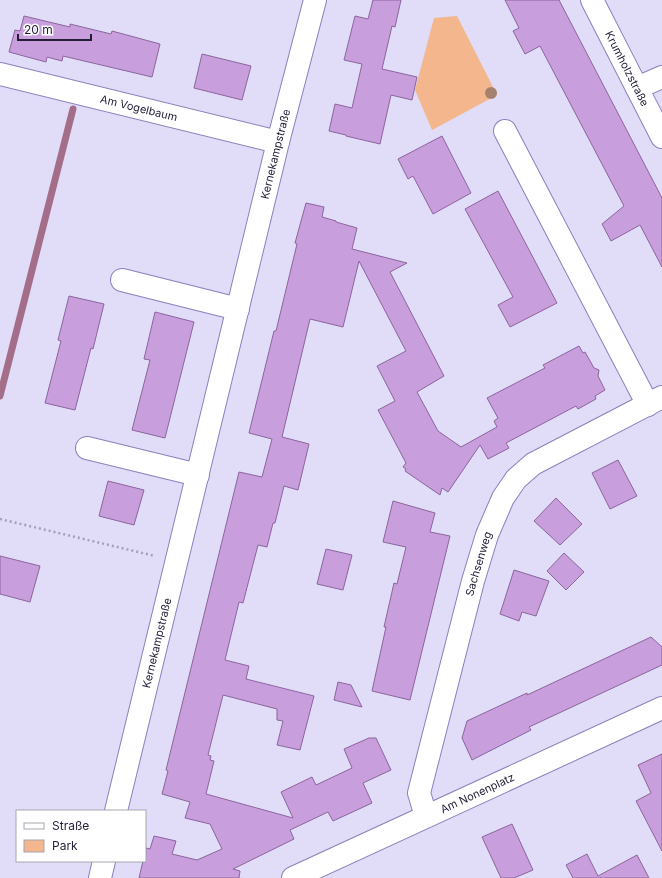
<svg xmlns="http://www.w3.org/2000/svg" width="662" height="878" viewBox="0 0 662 878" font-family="Inter,sans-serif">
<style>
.green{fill:#f3b68d}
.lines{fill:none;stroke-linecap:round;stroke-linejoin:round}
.stream{stroke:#a46e8a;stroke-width:7}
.building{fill:#c89fdc;stroke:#8b659c}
.minor-casing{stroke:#8e7fbd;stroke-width:24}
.path{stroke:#a49fb9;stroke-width:2.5;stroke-dasharray:2 3;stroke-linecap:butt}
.minor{stroke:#fff;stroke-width:22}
.tree{fill:#a4826f}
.labels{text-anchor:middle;stroke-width:4;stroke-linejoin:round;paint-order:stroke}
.street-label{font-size:11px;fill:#231d36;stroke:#fff}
</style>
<rect width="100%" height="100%" fill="#e1dcf7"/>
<!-- green -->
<path class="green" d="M457 16 497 95 432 130 415 90 434 18Z"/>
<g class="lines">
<!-- stream -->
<path class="stream" d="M0 396 73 109"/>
</g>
<!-- building -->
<g class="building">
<path d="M373 0H401L395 27 392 26 382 69 417 77 412 100 391 95 380 144 346 136V135L329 131 335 104 352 108 362 64 344 60 355 16 368 19Z"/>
<path d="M505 0H559L662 198V267L640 225 611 241 602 224 624 206 540 46 525 54 513 31 519 28Z"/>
<path d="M24 16 70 27V24L111 34 112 31 160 44 152 77 63 56 62 61 47 57 46 62 9 52 15 30 20 31Z"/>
<path d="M202 54 251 66 242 100 194 88Z"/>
<path d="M442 136 471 193 433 214 413 176 408 179 398 159Z"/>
<path d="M498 191 557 303 510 327 498 305 513 297 465 209Z"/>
<path d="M306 203 324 207 322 217 336 221V222L357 228 352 249 407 263 390 272 444 376 417 392 438 431 461 447 497 427 494 421 498 418 487 398 545 368 543 365 579 346 583 353 585 352 594 368 599 370 598 376 605 390 595 396 596 399 578 409 576 406 506 443 509 448 488 459 480 445 448 492 442 488 440 495 405 471 406 469 403 467 406 463 378 410 395 401 377 366 406 351 359 261 343 327 310 319 282 437 309 444 298 490 284 486 275 523H273L267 547 258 545 243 603 239 602 225 660 249 666 246 679 314 696 300 750 277 745 283 721 277 720V709L223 695 208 755 211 756 210 760 214 761 206 794 293 818 281 792 312 777 316 785 352 768 344 749 369 738H376L391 770 363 783 372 803 333 821 328 812 290 830 294 839 233 869 240 871 239 878H139L143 861H145L146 848 150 849 154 836 176 841 172 854 197 860 222 849 210 824 185 818 190 802 162 794 168 771 166 770 239 472 262 477 272 439 249 433 274 331H276L297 244 295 243Z"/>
<path d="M69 296 104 304 93 349 91 348 75 410 45 403 61 341 58 340Z"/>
<path d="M155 312 194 322 165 438 132 430 150 360 144 359Z"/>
<path d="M618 460 637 496 610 509 592 473Z"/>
<path d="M108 481 144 490 134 525 99 516Z"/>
<path d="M556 498 582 524 560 545 534 521Z"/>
<path d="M393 501 435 513 430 532 450 536 410 700 372 691 386 627H384L394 583 397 584 406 547 383 542Z"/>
<path d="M326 549 352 555 343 590 317 584Z"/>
<path d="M564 553 584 572 566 590 547 571Z"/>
<path d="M0 556 40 566 30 602 0 594Z"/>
<path d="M514 570 549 581 536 616 522 612 519 621 500 614Z"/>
<path d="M651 637 662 647V665L529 727 531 730 472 760 462 738 467 721 527 693V695Z"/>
<path d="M338 682 351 685 362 707 334 700Z"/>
<path d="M662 754V851L636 801 651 793 638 765Z"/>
<path d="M512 824 533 870 514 878H501L482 837Z"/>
<path d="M587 854 598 876 637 855 649 878H573L566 865Z"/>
</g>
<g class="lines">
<defs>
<g id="minor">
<path id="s1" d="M592 0 662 137"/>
<path id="s2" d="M0 74 278 142"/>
<path d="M637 88 662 77"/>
<path d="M505 131 648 405"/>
<path d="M122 280 238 309"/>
<path d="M87 448 198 475"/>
<path id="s3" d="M116 811 278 142 315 0"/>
<path id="s4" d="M426 816 419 793 473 581 487 535 503 498 516 479 533 464 662 397"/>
<path d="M100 878 104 861"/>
<path id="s5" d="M293 878 662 708"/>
</g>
</defs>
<!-- minor casing -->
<use href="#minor" class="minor-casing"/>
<!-- path -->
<path class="path" d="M0 519 155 556"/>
<!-- minor -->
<use href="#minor" class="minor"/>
</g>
<!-- trees -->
<circle class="tree" cx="491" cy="93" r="6"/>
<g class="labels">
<!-- street labels -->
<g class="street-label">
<text dy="4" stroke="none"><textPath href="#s1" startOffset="77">Krumholzstraße</textPath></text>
<text dy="4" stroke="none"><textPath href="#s2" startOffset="143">Am Vogelbaum</textPath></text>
<text dy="4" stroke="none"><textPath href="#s3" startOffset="676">Kernekampstraße</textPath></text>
<text dy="4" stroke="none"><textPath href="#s4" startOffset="261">Sachsenweg</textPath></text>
<text dy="4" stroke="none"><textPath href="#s3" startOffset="173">Kernekampstraße</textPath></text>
<text dy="4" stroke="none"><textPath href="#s5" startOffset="203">Am Nonenplatz</textPath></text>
</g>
</g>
<!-- legend -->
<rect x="16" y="810" width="130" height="52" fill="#ffffff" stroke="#a7a5af"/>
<rect x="24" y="823" width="20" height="6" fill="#ffffff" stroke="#a7a5af"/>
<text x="52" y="830" font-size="12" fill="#231d36">Straße</text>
<rect x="24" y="840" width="20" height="12" fill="#f3b68d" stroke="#a7a5af"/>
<text x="52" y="850" font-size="12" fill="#231d36">Park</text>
<!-- scale -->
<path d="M18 34v6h73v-6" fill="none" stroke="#231d36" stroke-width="2"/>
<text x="24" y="34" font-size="12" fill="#231d36" stroke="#ffffff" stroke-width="3" paint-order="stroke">20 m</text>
</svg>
